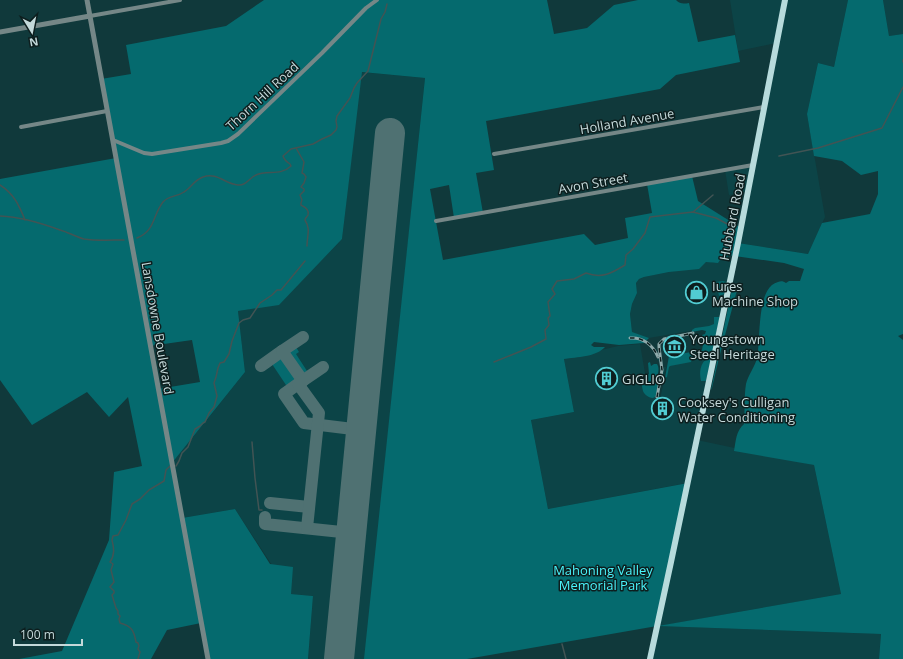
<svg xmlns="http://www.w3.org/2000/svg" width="903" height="659" viewBox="0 0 903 659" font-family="'Open Sans',sans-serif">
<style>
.built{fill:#0c4447}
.green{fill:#056a6e;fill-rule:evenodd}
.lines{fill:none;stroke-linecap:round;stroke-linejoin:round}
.stream{stroke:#425454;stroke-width:1.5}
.taxiway{stroke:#4f7172;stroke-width:12}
.runway{stroke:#4f7172;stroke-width:30}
.minor{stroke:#758787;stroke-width:4}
.tertiary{stroke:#758787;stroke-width:5}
.primary{stroke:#b7dbdc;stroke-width:6}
.rail-casing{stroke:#8ea9aa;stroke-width:3}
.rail{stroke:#0d1e1e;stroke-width:1.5;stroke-dasharray:4.5;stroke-linecap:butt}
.labels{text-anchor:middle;stroke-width:3;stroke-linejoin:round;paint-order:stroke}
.street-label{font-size:13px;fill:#c4d9da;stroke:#0d1e1e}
.poi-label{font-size:13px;fill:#c4d9da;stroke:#0d1e1e;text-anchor:start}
.park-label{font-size:13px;fill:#4af4fb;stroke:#0d1e1e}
</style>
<rect width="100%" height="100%" fill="#10393b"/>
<!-- built -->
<g class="built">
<path d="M730 0H848L834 67 818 63 807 114 825 217 808 254 738 243 748 191 729 195 725 170 753 165 776 43 738 51Z"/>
<path d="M883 0H903V34L889 36Z"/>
<path d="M361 72 425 78 365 659H308L313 596 291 594 235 509 182 518 172 463 245 372 238 311 279 304 342 239Z"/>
<path d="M720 260H725L731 262 718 326 649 338 632 333 630 314 632 304 637 293 636 283 639 279 644 277 653 275 701 266 706 262H711L714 263Z"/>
<path d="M640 344 646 379 641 380 645 394 648 397 660 398 668 366 695 360 709 351 713 350 697 440 814 465 841 594 660 626 881 634 879 659H650L687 483 548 509 531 420 574 412 564 359 618 346Z"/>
<path d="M662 357 663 370 664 367H666L661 382 658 397H656L661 371 659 362 657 359Z"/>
</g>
<!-- green -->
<g class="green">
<path d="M264 0H547L554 34 587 28 614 5 638 0H676C680 4 683 4 689 3L698 42 735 35 740 62 676 75 660 89 486 121 494 170 476 173 483 213 454 218 449 185 430 189 443 260 584 234 595 245 628 238 625 218 652 213 647 184 692 176 698 201 741 228 738 243 808 254 822 223 870 214 878 194V171L861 175 842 161 814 156 807 114 818 63 834 67 848 0H883L889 36 903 34V334L898 336 903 340V659H879L881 634 657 626 467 659H364L425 78 362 72 342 239 279 305 238 311 245 372 172 463 182 518 235 509 270 564 293 567 291 594 313 596 308 659H208L201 623 167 630 151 659H19L62 651 109 540 114 472 142 466 128 397 109 417 87 392 32 425 0 380V179L116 158 101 79 131 74 126 45 226 26ZM728 255 784 263 804 269 800 281H789L786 283C783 281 781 281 778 282 756 287 761 340 757 358 755 367 748 375 746 384 744 395 745 412 744 424 736 431 736 440 734 451L814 465 841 594 658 626 688 483 548 509 531 420 574 412 564 359C577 357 596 357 605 347H594L591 345 594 342 619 345 644 343 649 338 632 332 630 314 632 304 637 293 636 283 639 279 644 277 669 272 699 269 706 262 718 263 720 260 727 259ZM192 340 200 382 158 389 150 346Z"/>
<path d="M723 281 726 282V284L724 294 719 296 716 282Z"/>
<path d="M733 284 736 285 737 290 719 358 712 388 711 390Z"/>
<path d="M714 317H720L715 338 710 340H703L702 335 705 334 706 331 702 330 692 332V330L695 328 709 326 714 324Z"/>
<path d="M710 343 713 344V350L711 351H710L695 360 692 359 691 362 670 366 669 367 667 377 665 378 669 356 702 350 703 344Z"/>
<path d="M296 347 299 352 296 354 307 371 303 374 288 353Z"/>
<path d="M278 356 281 357 296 380 288 386 287 385H286L272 364V363L271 362Z"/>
<path d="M708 357 711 358 706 381H701C699 371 700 364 708 357Z"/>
<path d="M650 362 651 366 654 364H657C661 370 656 377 656 384L658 385C658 388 658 393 656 396 653 400 647 397 644 393 642 390 642 384 641 380L646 379V375L649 374 648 363Z"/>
</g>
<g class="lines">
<!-- stream -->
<g class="stream">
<path d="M903 60V62"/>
<path d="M296 148 304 162 302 173 304 174 306 177 304 183 301 187 304 189V191L300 195 302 200 301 203V205C305 207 310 210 308 215 307 217 305 218 305 220 311 230 307 235 307 246"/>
<path d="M779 156 818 148 882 128 903 87"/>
<path d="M0 185C14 194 19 205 25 220"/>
<path d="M693 212 713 195"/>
<path d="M0 216C21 217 41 223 60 230 68 232 76 237 84 239 96 241 111 240 124 240"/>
<path d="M137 238C156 230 152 216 163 202 169 195 177 197 184 192 191 188 194 180 203 177 217 172 225 184 238 185 246 186 249 178 256 175 267 170 281 176 291 166L290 164C287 162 284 160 283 156L291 149 313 144 322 139 331 135 336 130 337 127 336 121 337 116 350 98 354 88 357 83 368 71 381 19 385 12 387 4"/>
<path d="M494 362 531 347 546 339 545 330 549 325 548 318 550 316 548 302 555 294 552 289 557 281 574 279 586 273C602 279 612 273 625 265L626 255 633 249 645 233 650 217 684 213 693 212 716 218 733 227"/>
<path d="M252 442 255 478 259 510H262"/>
<path d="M176 466 179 461 182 453 188 447 195 429 200 426 203 423 205 422 209 413 214 407 217 396 214 383 216 377 218 368 220 363 224 362 229 354 232 341 239 323 243 320 250 318 260 303 272 295 277 290H281L305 261"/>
<path d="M562 644 566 659"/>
<path d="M138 659 140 652 138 649 139 646 138 643 136 642C134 631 132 626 120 623L119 619 120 616 118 614V611L116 608 112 595 114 593V591L110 587 114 582 111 570 113 564 110 562C115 555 114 548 112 540L113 536 118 535 126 520 132 504 140 499 149 490 164 481 166 470 170 466"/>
</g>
<!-- taxiway -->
<g class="taxiway">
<path d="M261 366 282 351"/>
<path d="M303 381 282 351 303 337"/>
<path d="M298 384 284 394 304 423 361 430"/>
<path d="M270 503 309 507"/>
<path d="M265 517V524L351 533"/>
<path d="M307 528 319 413 298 384 323 367"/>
</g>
<!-- runway -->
<path class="runway" d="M339 659 390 133"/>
<!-- minor -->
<g class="minor">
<path d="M90 16 180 0"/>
<path d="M21 127 107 111"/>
<path d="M113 140 144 153 152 154 221 143 228 141 238 134 322 53 366 8 377 0"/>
<path d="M494 154 764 107"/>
<path d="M436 221 753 165"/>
</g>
<!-- tertiary -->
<g class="tertiary">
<path d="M87 0 208 659"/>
<path d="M0 32 90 16"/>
</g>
<!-- primary -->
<path class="primary" d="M650 659 671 562 738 243 785 0"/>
<defs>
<g id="rail">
<path d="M630 338C643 337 653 345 658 357"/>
<path d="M657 397 662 370 659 347V344L664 339 693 333"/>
</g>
</defs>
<!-- rail casing -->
<use href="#rail" class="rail-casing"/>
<!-- rail -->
<use href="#rail" class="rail"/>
</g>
<!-- icons -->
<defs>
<symbol id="shop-ring" viewBox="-11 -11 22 22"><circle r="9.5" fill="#0d1e1e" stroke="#51ccd2" stroke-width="1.5"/><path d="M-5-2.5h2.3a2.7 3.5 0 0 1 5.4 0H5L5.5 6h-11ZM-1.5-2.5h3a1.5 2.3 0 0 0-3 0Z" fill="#51ccd2"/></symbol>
<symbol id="museum-ring" viewBox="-11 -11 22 22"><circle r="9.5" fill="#0d1e1e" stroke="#51ccd2" stroke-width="1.5"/><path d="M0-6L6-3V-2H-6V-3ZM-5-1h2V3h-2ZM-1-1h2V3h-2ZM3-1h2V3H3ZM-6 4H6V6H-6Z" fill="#51ccd2"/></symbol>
<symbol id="building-ring" viewBox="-11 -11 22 22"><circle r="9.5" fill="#0d1e1e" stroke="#51ccd2" stroke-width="1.5"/><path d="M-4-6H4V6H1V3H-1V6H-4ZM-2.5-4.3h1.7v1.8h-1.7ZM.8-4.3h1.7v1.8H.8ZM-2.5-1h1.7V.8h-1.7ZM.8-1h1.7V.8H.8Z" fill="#51ccd2"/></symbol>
</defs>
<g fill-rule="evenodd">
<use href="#shop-ring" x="684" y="280" width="25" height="25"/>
<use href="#museum-ring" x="662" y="334" width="25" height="25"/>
<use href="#building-ring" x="594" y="366" width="25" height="25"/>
<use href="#building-ring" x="650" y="396" width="25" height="25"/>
</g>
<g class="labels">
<!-- street labels -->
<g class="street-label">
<text transform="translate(262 96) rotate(-43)" y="5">Thorn Hill Road</text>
<text transform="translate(627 121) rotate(-10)" y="5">Holland Avenue</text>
<text transform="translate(593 183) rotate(-10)" y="5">Avon Street</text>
<text transform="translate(732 217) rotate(-79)" y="5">Hubbard Road</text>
<text transform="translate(158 328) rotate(80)" y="5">Lansdowne Boulevard</text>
</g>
<!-- poi labels -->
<g class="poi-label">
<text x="712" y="291">Iures<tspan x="712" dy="15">Machine Shop</tspan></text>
<text x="690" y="344">Youngstown<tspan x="690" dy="15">Steel Heritage</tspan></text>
<text x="622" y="384">GIGLIO</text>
<text x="678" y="407">Cooksey's Culligan<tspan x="678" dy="15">Water Conditioning</tspan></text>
</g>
<!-- park labels -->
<g class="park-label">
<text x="603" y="575">Mahoning Valley<tspan x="603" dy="15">Memorial Park</tspan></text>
</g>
</g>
<!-- north arrow -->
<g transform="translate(32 32) rotate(170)" stroke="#0d1e1e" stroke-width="3" paint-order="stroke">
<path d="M0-3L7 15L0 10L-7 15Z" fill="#c4d9da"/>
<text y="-6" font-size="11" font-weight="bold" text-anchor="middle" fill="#c4d9da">N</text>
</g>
<!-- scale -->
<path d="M14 639v6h68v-6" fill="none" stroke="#c4d9da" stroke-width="2"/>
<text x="20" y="639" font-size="12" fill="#c4d9da" stroke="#0d1e1e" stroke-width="3" paint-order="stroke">100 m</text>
</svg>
